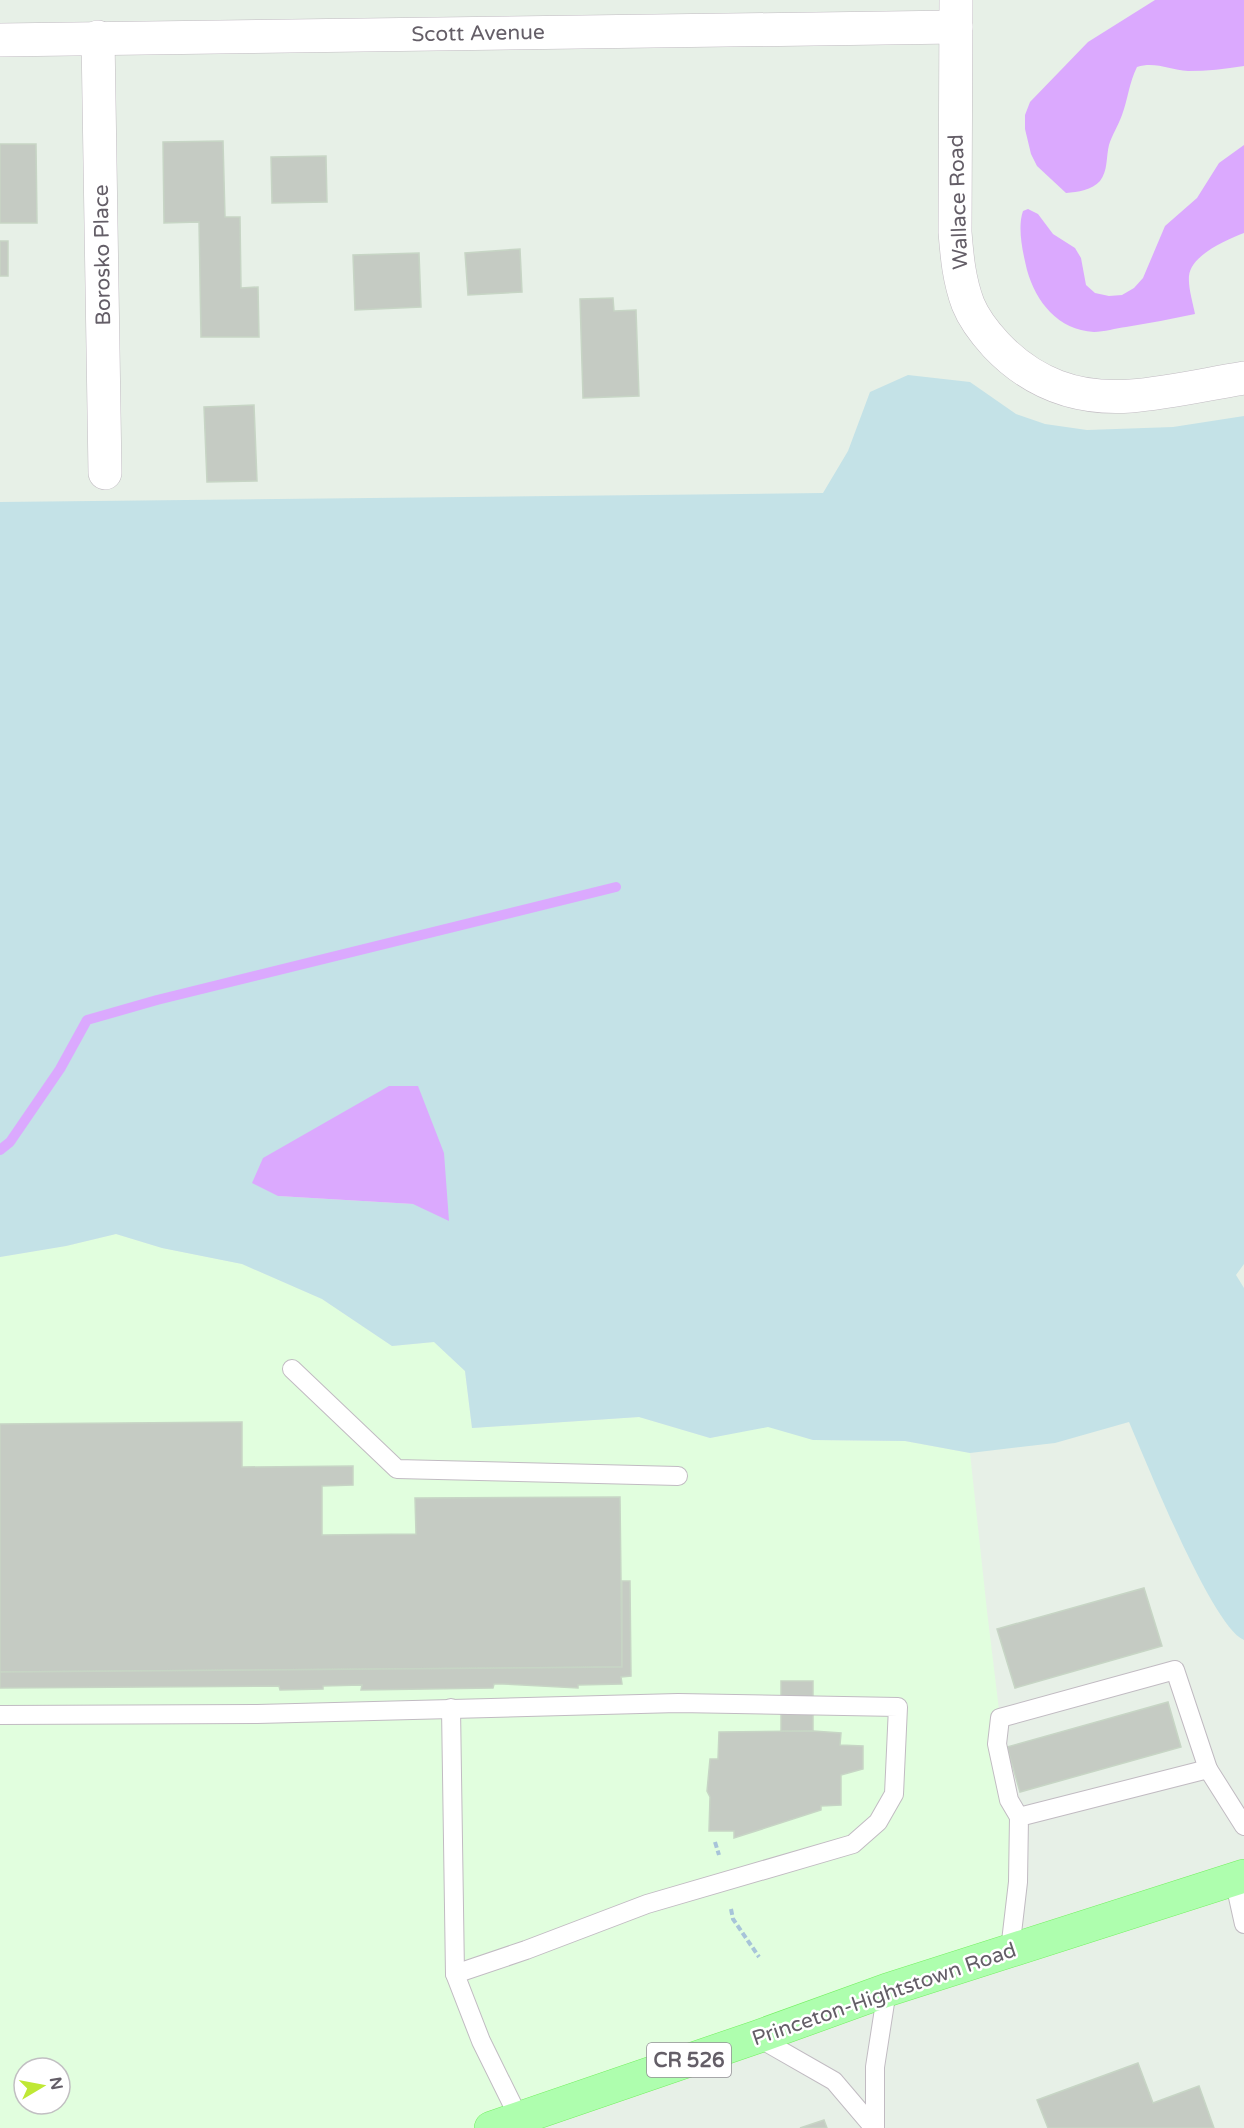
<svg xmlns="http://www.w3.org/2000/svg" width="1244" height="2128" viewBox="0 0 1244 2128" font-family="'Varela Round',sans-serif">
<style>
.commercial{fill:#e1fede;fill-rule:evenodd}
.green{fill:#c4e2e7;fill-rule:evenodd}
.water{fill:#dba9fe}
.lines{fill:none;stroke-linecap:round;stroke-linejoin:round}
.stream{stroke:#dba9fe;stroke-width:10}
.building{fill:#c5cbc3;stroke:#c7d5c5;stroke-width:1.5}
.service-casing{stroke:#c1bbc2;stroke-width:20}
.minor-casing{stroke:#c1bbc2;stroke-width:34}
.primary-casing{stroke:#72f15f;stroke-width:34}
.path{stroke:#a7c4d9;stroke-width:4;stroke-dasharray:6 3;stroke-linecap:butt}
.service{stroke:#fff;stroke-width:18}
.minor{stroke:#fff;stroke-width:33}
.primary{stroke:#aefeae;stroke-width:33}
.labels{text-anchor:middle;stroke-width:5;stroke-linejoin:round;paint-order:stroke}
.shield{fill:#fff;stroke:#928e95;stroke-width:1.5}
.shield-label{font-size:20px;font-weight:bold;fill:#645e67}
.street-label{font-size:21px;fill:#645e67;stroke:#fff}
</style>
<rect width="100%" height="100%" fill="#e7f0e7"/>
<!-- commercial -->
<path class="commercial" d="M116 1234 162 1248 242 1264 322 1299 392 1346 434 1342 465 1371 472 1428 639 1417 710 1438 768 1426 813 1440 905 1441 970 1453 987 1611 1000 1718 1019 1817 1010 1950 491 2128H0V1257L66 1246ZM24 2068H60V2104H24Z"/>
<!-- green -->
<path class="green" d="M908 375 970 382 1016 414 1045 424 1087 430 1173 427 1244 416V1264L1236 1275 1244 1288V1640C1212 1627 1146 1461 1129 1422L1055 1443 970 1453 905 1441 813 1440 768 1427 710 1438 639 1417 472 1428 465 1371 434 1342 392 1346 322 1299 242 1264 162 1248 116 1234 66 1246 0 1257V502L823 493 848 451 870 392ZM444 1153 413 1204 278 1196Z"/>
<!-- water -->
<g class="water">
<path d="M1155 0H1244V66C1225 69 1207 71 1188 71 1170 70 1155 61 1137 67 1129 83 1128 99 1122 115 1118 126 1112 135 1109 145 1106 157 1108 171 1100 181 1092 190 1078 192 1066 193L1037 166 1031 154 1025 129V115L1030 102 1088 42Z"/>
<path d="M1244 145V233C1226 240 1191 255 1189 276 1188 288 1193 303 1195 314 1172 319 1149 323 1126 327 1116 328 1104 332 1094 332 1058 330 1036 302 1027 270 1023 253 1017 228 1023 211L1028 209 1038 214 1053 234 1075 248 1081 258 1086 285 1095 293 1109 296 1122 295 1134 288 1143 278 1165 226 1197 198 1219 163Z"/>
<path d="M389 1086H418L444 1153 449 1221 413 1204 278 1196 252 1183 263 1158Z"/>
</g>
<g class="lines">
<!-- stream -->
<path class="stream" d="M0 1150 10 1142 60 1069 87 1020 157 1000 616 887"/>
</g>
<!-- building -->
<g class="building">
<path d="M223 141 225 217H240L241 288 258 287 259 337H201L199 222 164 223 163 142Z"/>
<path d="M0 144H36L37 223H0Z"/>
<path d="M326 156 327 202 272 203 271 157Z"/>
<rect x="0" y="241" width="8" height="35"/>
<path d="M520 249 522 292 468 295 465 253Z"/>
<path d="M419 253 421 307 355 310 353 255Z"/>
<path d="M613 298 614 311 636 310 639 396 583 398 580 299Z"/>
<path d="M254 405 257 481 207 482 204 407Z"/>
<path d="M242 1422V1467L353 1466V1485L322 1486V1535L416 1534 415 1498 620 1497 622 1667 0 1672V1424Z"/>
<path d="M622 1581H630L631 1676 621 1677 622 1684 578 1685V1688L503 1684H494L493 1688 361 1690 362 1685 323 1686V1689L280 1690 279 1686 0 1688V1672L622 1667Z"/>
<path d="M1144 1588 1162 1646 1015 1688 997 1629Z"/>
<rect x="781" y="1681" width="32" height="50"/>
<path d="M1168 1702 1181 1747 1020 1792 1007 1747Z"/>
<path d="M813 1731 841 1733 840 1745 863 1746V1769L841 1775V1805L821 1806V1810L734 1838V1831H709L710 1797 707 1791 710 1759H718L719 1732Z"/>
<path d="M1138 2063 1153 2103 1199 2086 1214 2128H1048L1037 2100Z"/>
<path d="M824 2120 827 2128H800Z"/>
</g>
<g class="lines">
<defs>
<g id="service">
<path d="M292 1369 397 1469 678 1476"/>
<path d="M451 1708 455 1974 481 2041 519 2118"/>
<path d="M0 1715 257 1714 678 1703 898 1707 894 1794 878 1822 853 1844 647 1904 526 1950 455 1974"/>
<path d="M1019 1817 1009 1800 997 1744 1000 1718 1175 1670 1208 1769"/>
<path d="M1234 1879 1244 1924"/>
<path d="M1010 1950 1018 1882 1019 1817 1208 1769 1244 1826"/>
<path d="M757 2037 834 2081 874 2128"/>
<path d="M875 2128V2067L887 1990"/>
</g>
<g id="minor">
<path d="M956 0 955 232C957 257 959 280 968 304 974 319 985 333 996 345 1033 384 1077 400 1131 396 1169 393 1207 384 1244 378"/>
<path d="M98 37 105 473"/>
<path d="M0 40 956 27"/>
</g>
<path id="primary" d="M491 2128 757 2037 887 1990 1244 1876"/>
</defs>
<!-- service casing -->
<use href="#service" class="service-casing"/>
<!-- minor casing -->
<use href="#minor" class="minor-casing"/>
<!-- primary casing -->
<use href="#primary" class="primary-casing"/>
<!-- path -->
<g class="path">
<path d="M715 1842 719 1855"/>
<path d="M731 1909 733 1919 759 1957"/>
</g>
<!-- service -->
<use href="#service" class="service"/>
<!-- minor -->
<use href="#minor" class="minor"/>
<!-- primary -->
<use href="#primary" class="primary"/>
</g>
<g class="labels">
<!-- shield labels -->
<rect class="shield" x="647" y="2043" width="84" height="34" rx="4.5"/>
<g class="shield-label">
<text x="689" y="2067">CR 526</text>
</g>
<!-- street labels -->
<g class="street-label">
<text transform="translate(478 33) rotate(-1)" y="7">Scott Avenue</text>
<text transform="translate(958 202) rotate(-92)" y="7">Wallace Road</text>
<text transform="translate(102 255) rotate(-91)" y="7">Borosko Place</text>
<text transform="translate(884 1994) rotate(-19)" y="7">Princeton-Hightstown Road</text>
</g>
</g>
<!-- north arrow -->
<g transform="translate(42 2086) rotate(80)"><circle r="28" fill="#ffffff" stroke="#c1bfc2" stroke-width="1.5"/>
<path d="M0-4.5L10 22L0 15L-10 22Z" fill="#bfe835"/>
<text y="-9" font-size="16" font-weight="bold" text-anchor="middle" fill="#645e67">N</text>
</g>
</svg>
